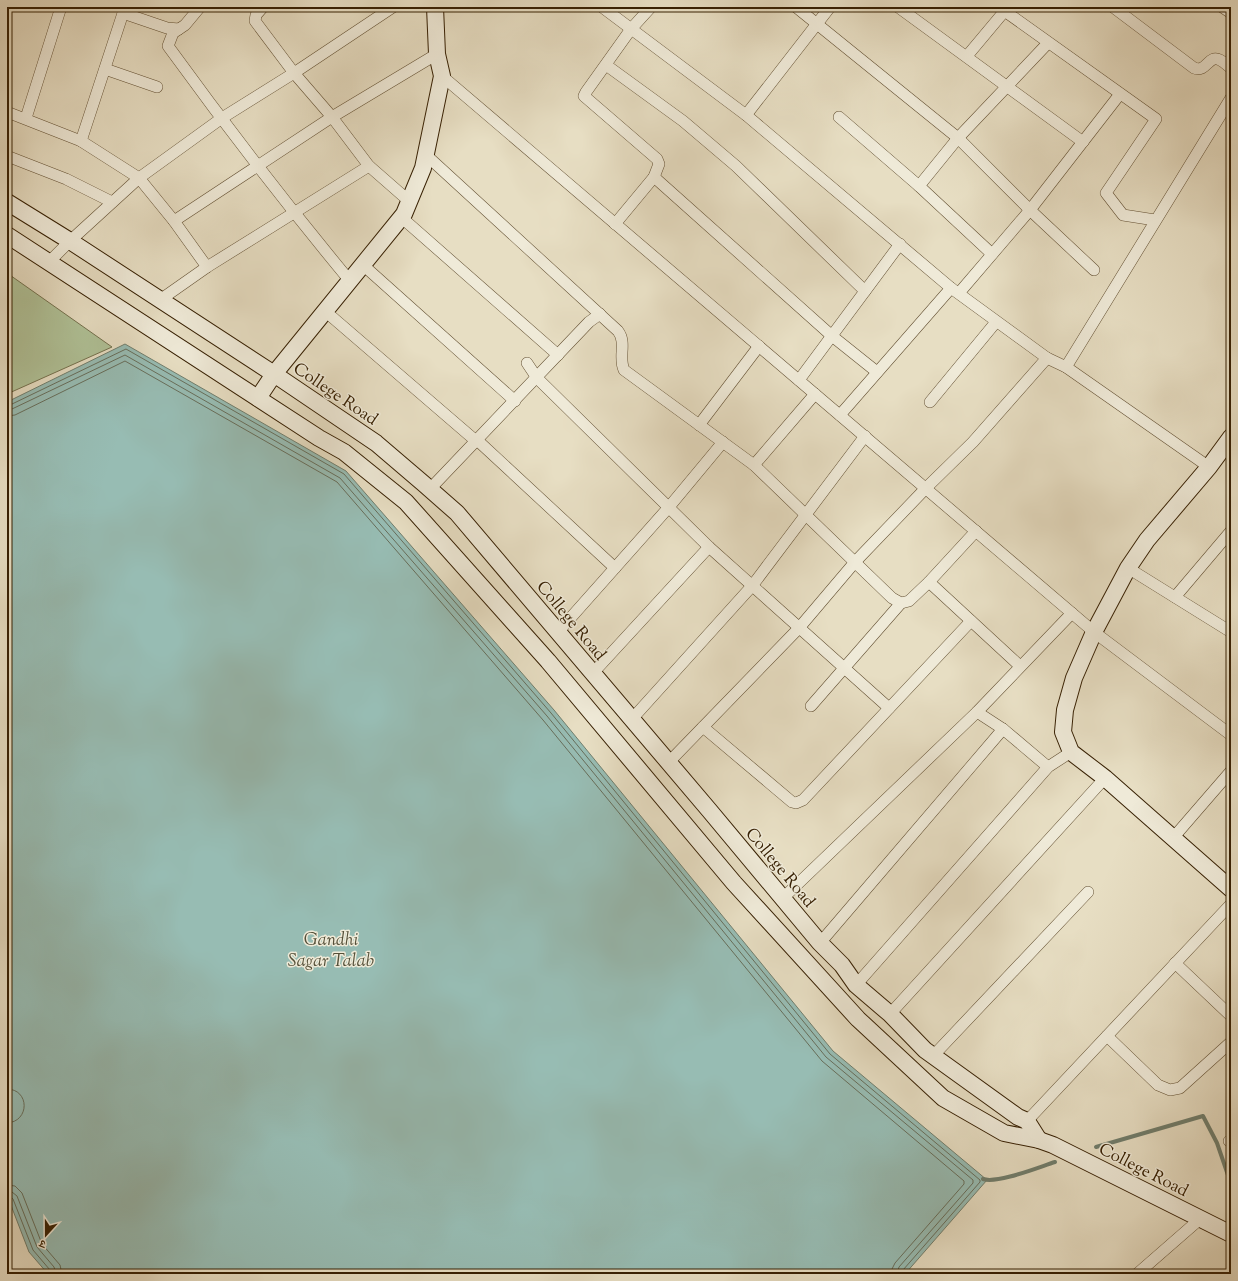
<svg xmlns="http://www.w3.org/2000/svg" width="1238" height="1281" viewBox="0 0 1238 1281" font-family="'Sorts Mill Goudy','Noto Serif Devanagari',serif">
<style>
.green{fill:#b0c298;stroke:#74714e}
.water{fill:#97bcb3;stroke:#717e6d}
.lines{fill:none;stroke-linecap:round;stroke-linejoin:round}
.shore{stroke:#676e5b;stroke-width:1}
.stream{stroke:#717e6d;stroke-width:4}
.street-casing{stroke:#635033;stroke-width:12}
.secondary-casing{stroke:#372003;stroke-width:18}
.street{stroke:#efead8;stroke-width:11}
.secondary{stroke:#efead8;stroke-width:16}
.labels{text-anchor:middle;stroke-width:3;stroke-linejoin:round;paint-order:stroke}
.street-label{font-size:17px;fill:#372003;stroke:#efead8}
.water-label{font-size:18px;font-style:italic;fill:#544f38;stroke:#efead8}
</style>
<rect width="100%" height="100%" fill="#e7dec3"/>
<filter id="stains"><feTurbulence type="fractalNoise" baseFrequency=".005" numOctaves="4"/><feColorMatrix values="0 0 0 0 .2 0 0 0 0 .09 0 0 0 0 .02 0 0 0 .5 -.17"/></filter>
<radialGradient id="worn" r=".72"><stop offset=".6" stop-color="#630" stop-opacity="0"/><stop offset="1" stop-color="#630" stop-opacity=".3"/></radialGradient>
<!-- green -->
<path class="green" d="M7 273 112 347 7 394Z"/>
<!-- water -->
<path class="water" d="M125 344 346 471 554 710 833 1051 987 1180 905 1274H48L29 1252 7 1195V1110L10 1107 7 1097V402Z"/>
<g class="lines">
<!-- shore -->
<g class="shore">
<path d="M7 405H10L126 349 344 474 551 713 830 1054 980 1180V1182L903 1270 902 1274"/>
<path d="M7 410 12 409 125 355 340 478 547 716 826 1057 973 1180V1183L899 1267 897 1274"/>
<path d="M7 416 15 415 125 361 337 482 543 720 822 1061 964 1181V1184L895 1263 892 1269 891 1274"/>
<path d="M7 1089C30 1089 30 1122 7 1123"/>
<path d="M7 1185 15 1186 22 1193 42 1244 60 1265 62 1274"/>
<path d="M7 1191 12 1192 17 1196 37 1247 54 1267 56 1274"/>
<path d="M7 1196H10L13 1199 33 1250 50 1270 51 1274"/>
</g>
<!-- stream -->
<g class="stream">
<path d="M1096 1147 1203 1116 1217 1143 1229 1178 1231 1180"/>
<path d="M983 1179C997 1184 1039 1167 1055 1162"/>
</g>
<defs>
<g id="street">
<path d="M263 7 256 15 255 21 294 73 332 117 369 166 409 201"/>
<path d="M602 7 746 115 951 288 1047 358 1066 367 1209 467"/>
<path d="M796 7 958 138 1030 210 1094 270"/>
<path d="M898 7 1083 142"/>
<path d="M999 7 1156 119 1106 193 1123 215 1155 220"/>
<path d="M1113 7 1194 68C1207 73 1208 54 1220 60 1224 62 1228 66 1231 68"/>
<path d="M1222 7 1231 13"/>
<path d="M123 13 167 28 179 29 185 25 200 7"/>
<path d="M179 29 173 33 168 46C226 126 287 205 350 281"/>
<path d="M967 56 1008 7"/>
<path d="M606 65 683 121 736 166 865 291"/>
<path d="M105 69 157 87"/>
<path d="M442 76 1094 632 1231 735"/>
<path d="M7 112 81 141 139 178 174 221 207 267"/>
<path d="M746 115 830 7"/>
<path d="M839 117 919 186"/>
<path d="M26 118 61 7"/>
<path d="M81 141 125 7"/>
<path d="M426 155 618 331C627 343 618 357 624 370L754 465 892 598 901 603 909 601 929 582"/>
<path d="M7 156 66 179 112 202"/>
<path d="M654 177 832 336 877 372"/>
<path d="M401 217 558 355"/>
<path d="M174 221 332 117 437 54"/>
<path d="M615 224 654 177 659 164 657 159 584 96 586 92 631 29 651 7"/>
<path d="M992 254 919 186 958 138 1048 43"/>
<path d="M49 262 70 241 139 178 222 118 294 73 393 7"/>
<path d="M363 265 515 401"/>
<path d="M959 293 1030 210 1120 94"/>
<path d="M160 300 207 267 369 166"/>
<path d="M332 317 476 441 477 440 615 568"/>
<path d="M527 363 537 378 709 547 889 708"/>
<path d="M1066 367 1231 98"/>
<path d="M799 380 900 244"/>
<path d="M930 402 996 322"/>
<path d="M840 415 951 288"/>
<path d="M699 425 759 346"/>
<path d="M754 465 815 394"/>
<path d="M430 489 589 322 600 314"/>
<path d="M976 531 929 582 1020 666"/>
<path d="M1128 568 1231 632"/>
<path d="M1175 597 1231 531"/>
<path d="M558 632 669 507 723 442"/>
<path d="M593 673 709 547"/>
<path d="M811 706 901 603"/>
<path d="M977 712 1072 613"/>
<path d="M632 719 752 586 865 436"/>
<path d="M703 727 792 802 796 803 803 800 971 621"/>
<path d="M669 762 799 628 855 562 926 488 973 442 1047 358"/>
<path d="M1173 838 1231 771"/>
<path d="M782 899 977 712 1003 729 1048 767"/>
<path d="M820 943 1003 729"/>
<path d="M1175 963 1231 1016"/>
<path d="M856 985 1048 767 1071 752"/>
<path d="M890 1014 1105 778"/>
<path d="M1107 1036 1158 1085 1170 1090 1180 1088 1231 1042"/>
<path d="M933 1056 1088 892"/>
<path d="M1027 1121 1231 904"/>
<path d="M1229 1141 1231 1140"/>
<path d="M1137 1274 1200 1219"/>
</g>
<g id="secondary">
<path d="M7 202 70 241 274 374 376 443 424 484 457 513 709 810 820 943 842 965 856 985 890 1014 925 1050 1018 1117 1027 1121 1039 1140"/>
<path d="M7 235 319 438 344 452 406 502 548 661 734 883 858 1019 943 1098 1004 1133 1039 1140 1053 1145 1231 1234"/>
<path d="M258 398 274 374 404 214 423 168 442 76 437 54 435 7"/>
<path d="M1231 437 1209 467 1147 540 1128 568 1094 632 1074 678 1065 710 1063 732 1071 752 1105 778 1231 889"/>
</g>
</defs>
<!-- street casing -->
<use href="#street" class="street-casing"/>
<!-- secondary casing -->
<use href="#secondary" class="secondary-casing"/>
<!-- street -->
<use href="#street" class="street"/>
<!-- secondary -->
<use href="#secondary" class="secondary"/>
</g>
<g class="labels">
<!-- street labels -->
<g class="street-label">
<text transform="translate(336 393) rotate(34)" y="6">College Road</text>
<text transform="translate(572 620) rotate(50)" y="6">College Road</text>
<text transform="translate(781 867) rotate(50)" y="6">College Road</text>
<text transform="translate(1144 1169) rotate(27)" y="6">College Road</text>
</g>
<!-- water labels -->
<g class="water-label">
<text x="331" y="945">Gandhi<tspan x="331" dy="21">Sagar Talab</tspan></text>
</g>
</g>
<!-- margin -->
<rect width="1238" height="1281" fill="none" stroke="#e7dec3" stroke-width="24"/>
<rect x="8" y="8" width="1222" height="1265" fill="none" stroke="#372003" stroke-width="2"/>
<rect x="12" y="12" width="1214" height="1257" fill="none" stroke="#372003"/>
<!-- north arrow -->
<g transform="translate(46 1235) rotate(201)" stroke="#efead8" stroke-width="3" paint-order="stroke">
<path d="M0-3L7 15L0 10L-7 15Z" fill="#372003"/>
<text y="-6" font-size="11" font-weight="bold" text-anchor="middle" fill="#372003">उ</text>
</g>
<rect width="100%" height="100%" filter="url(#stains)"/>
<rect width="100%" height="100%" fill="url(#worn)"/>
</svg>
